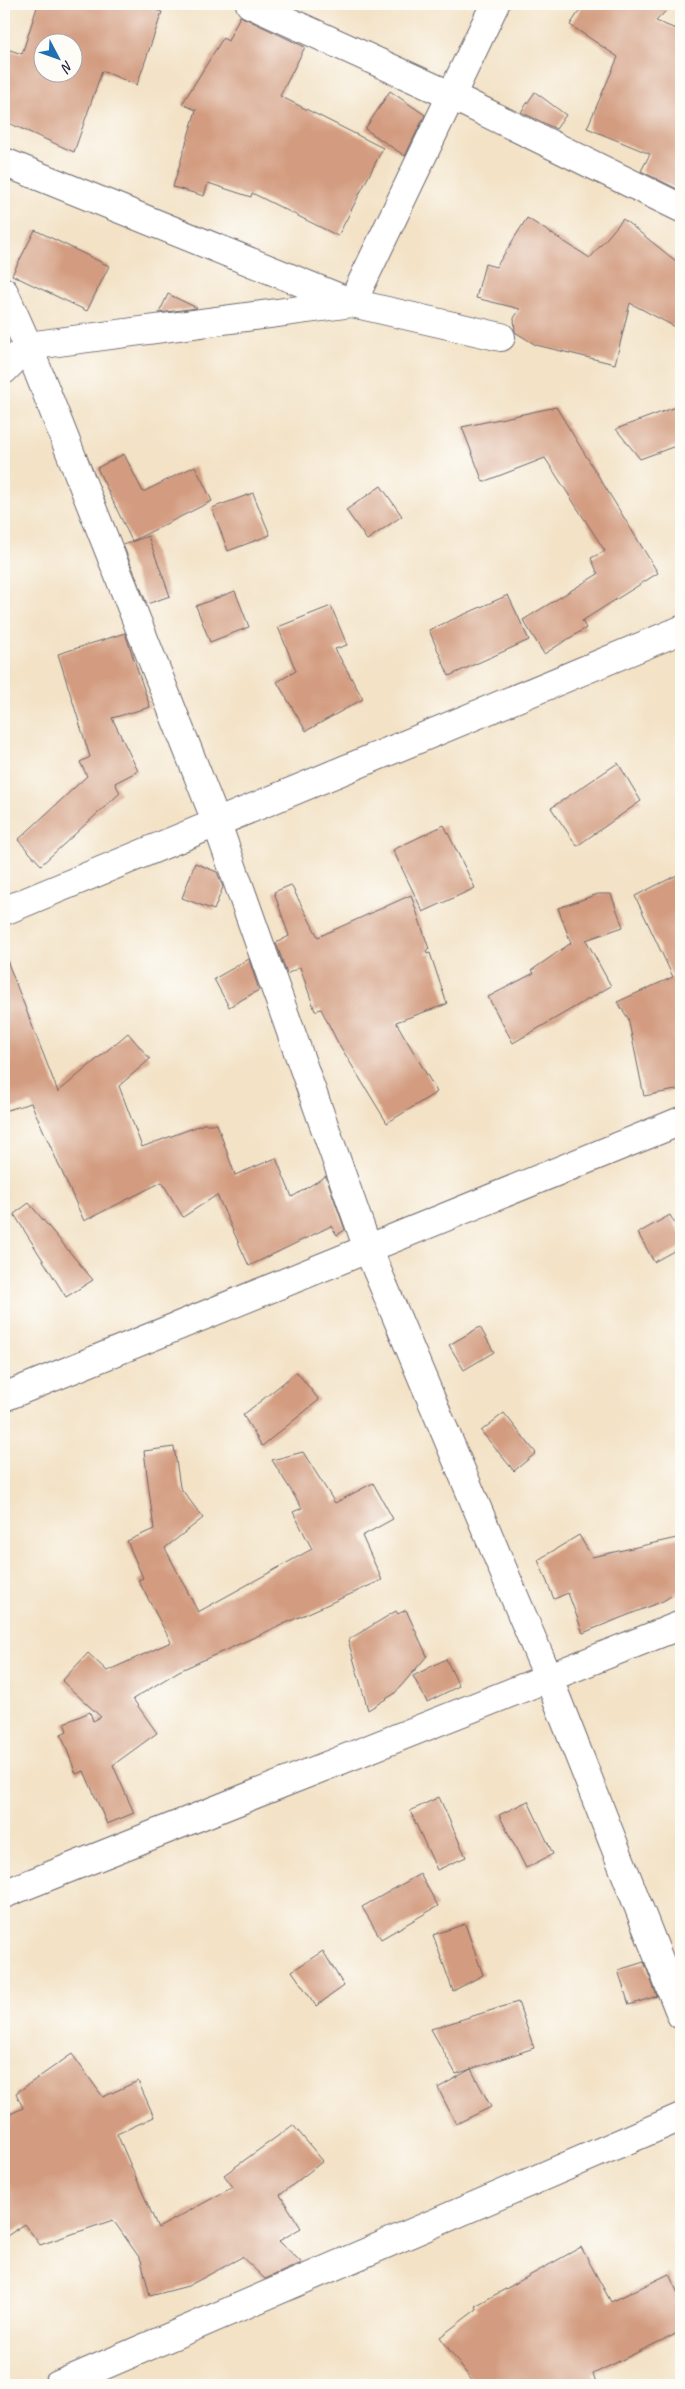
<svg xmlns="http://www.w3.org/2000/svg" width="685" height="2389" viewBox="0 0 685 2389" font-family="Caveat,sans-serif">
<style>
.building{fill:#d39c80;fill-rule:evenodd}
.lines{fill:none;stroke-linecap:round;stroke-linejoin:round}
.minor-casing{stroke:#6b656c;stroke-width:30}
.minor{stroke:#fff;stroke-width:28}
</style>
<rect width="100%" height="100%" fill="#fdfcf7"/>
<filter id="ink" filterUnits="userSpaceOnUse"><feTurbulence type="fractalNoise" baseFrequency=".02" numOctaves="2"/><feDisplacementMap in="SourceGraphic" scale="10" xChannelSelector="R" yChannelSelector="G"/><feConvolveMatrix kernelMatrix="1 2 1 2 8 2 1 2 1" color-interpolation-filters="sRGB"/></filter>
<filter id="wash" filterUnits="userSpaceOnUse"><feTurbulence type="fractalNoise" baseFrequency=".0096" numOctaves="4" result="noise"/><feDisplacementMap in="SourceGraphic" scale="20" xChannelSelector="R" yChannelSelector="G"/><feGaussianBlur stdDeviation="1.12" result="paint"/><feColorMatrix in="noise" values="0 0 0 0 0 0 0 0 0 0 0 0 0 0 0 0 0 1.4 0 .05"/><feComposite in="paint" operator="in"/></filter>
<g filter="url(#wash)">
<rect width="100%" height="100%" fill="#f3e2c6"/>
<g id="blocks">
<!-- building -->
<g class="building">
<path d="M38 4H135L162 12 137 85 102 71 74 152 4 121V48L22 54ZM42 42H72V72H42Z"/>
<path d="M584 4H673L656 21 681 31V191L641 171 650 154 587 128 618 57 570 25Z"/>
<path d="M240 16 305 47 280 96 383 148 338 236 252 193 251 197 208 183 204 196 173 187 196 110 182 104 223 38 228 41Z"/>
<path d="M390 91 425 115 405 156 365 129Z"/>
<path d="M535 92 566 115 556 129 521 112Z"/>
<path d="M527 218 590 258 623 219 681 265V330L630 303 615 364 536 345 515 332 514 318 520 309 476 298 485 264 496 267Z"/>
<path d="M35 230 109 266 87 311 12 275Z"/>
<path d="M168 294 197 308 159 313Z"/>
<path d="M681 405V444L640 459 616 429Z"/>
<path d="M556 407 658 573 582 621 586 628 544 654 523 620 598 574 591 558 605 551 545 458 483 482 462 427Z"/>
<path d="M124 454 143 492 195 466 212 501 132 541 97 468Z"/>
<path d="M381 486 402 516 367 540 346 510Z"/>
<path d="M253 493 270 535 228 551 212 508Z"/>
<path d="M148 536 170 596 147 604 123 545Z"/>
<path d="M235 591 249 627 210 642 196 606Z"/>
<path d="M508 595 529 640 449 676 429 630Z"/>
<path d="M331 606 347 645 335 649 363 699 306 731 277 682 296 671 278 627Z"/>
<path d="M125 633 150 707 112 718 138 771 115 783 120 793 41 865 18 840 87 776 80 762 90 757 58 654Z"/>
<path d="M618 763 641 801 577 846 551 808Z"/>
<path d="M444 825 475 888 423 912 393 850Z"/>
<path d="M195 863 217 872 223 887 214 910 182 898Z"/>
<path d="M681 873V1089L644 1096 628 1018 617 1002 673 977 635 896Z"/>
<path d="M291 885 318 937 411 895 429 949 426 951 427 954 430 953 447 1004 396 1022 437 1092 387 1123 337 1041 321 1009 315 1011 300 967 287 974 276 943 289 936 274 892Z"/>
<path d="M598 894H611L623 927 586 940 611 986 513 1043 488 997 534 973 532 970 571 943 558 908Z"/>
<path d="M6 958 58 1092 128 1033 150 1059 119 1086 142 1147 204 1124H217L235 1175 276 1158 292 1197 326 1176 345 1230 337 1235 331 1226 249 1266 217 1195 183 1217 162 1182 84 1221 31 1103 4 1111V959Z"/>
<path d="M249 959 259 990 229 1007 214 979Z"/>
<path d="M29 1203 93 1280 66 1297 14 1214Z"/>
<path d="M670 1215 681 1235V1247L654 1262 638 1233Z"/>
<path d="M480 1327 494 1352 464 1370 449 1345Z"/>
<path d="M297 1372 319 1400 262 1446 243 1415Z"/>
<path d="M504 1413 536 1453 514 1471 481 1431Z"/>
<path d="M174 1447 180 1487 203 1518 165 1548 198 1612 312 1549 293 1512 302 1508 272 1460 303 1452 335 1503 373 1483 393 1519 362 1536 382 1580 179 1671 133 1699 157 1733 113 1765 134 1813 107 1824 84 1771 76 1774 61 1734 67 1731 64 1723 90 1712 93 1721 101 1717 62 1681 88 1653 107 1671 171 1642 138 1580 143 1578 127 1541 154 1529 144 1451Z"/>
<path d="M579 1535 592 1557 681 1537V1590L663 1601 583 1633 568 1593 554 1599 538 1560Z"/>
<path d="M406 1610 427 1656 394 1694 368 1710 348 1640 396 1611 398 1614Z"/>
<path d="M446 1659 459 1686 427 1702 413 1676Z"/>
<path d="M439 1797 466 1857 437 1870 410 1811Z"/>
<path d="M528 1801 553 1854 526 1868 499 1815Z"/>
<path d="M420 1874 438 1906 381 1939 362 1907Z"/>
<path d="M465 1924 483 1975 453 1991 433 1935Z"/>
<path d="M323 1951 344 1986 316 2006 292 1971Z"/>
<path d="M644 1962 657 1996 629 2005 618 1970Z"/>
<path d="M518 2002 534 2048 471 2069 491 2107 456 2124 438 2088 471 2069 456 2074 431 2029Z"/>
<path d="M72 2054 103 2097 138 2081 154 2117 117 2134 158 2228 233 2187 224 2175 293 2125 323 2161 280 2195 301 2228 279 2241 302 2263 265 2279 242 2257 188 2286 150 2296 141 2260 113 2220 40 2245 25 2224 4 2238V2117L23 2108 16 2093Z"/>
<path d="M581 2247 611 2302 669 2274 681 2300V2331L593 2374 597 2385H475L440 2337 477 2309 475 2306Z"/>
</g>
</g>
</g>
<g filter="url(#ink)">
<use href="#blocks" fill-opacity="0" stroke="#6b656c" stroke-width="1"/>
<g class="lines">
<defs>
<g id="minor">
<path d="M250 4 452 96 681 208"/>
<path d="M4 162 352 303 501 337"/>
<path d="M4 292 28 346 4 370"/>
<path d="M352 303 28 346 216 821 368 1249 549 1679 681 2015"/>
<path d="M352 303 495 4"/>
<path d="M4 911 681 630"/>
<path d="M4 1397 681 1121"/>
<path d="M4 1894 681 1625"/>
<path d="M58 2385 681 2117"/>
</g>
</defs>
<!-- minor casing -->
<use href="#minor" class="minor-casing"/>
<!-- minor -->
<use href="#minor" class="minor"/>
</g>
</g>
<!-- margin -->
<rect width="685" height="2389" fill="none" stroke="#fdfcf7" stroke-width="20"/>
<!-- north arrow -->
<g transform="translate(58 58) rotate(131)"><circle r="24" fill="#fdfcf7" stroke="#a5a5ac"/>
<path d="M0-4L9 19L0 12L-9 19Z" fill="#1f6fb2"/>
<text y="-8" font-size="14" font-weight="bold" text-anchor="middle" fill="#22223b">N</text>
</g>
</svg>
